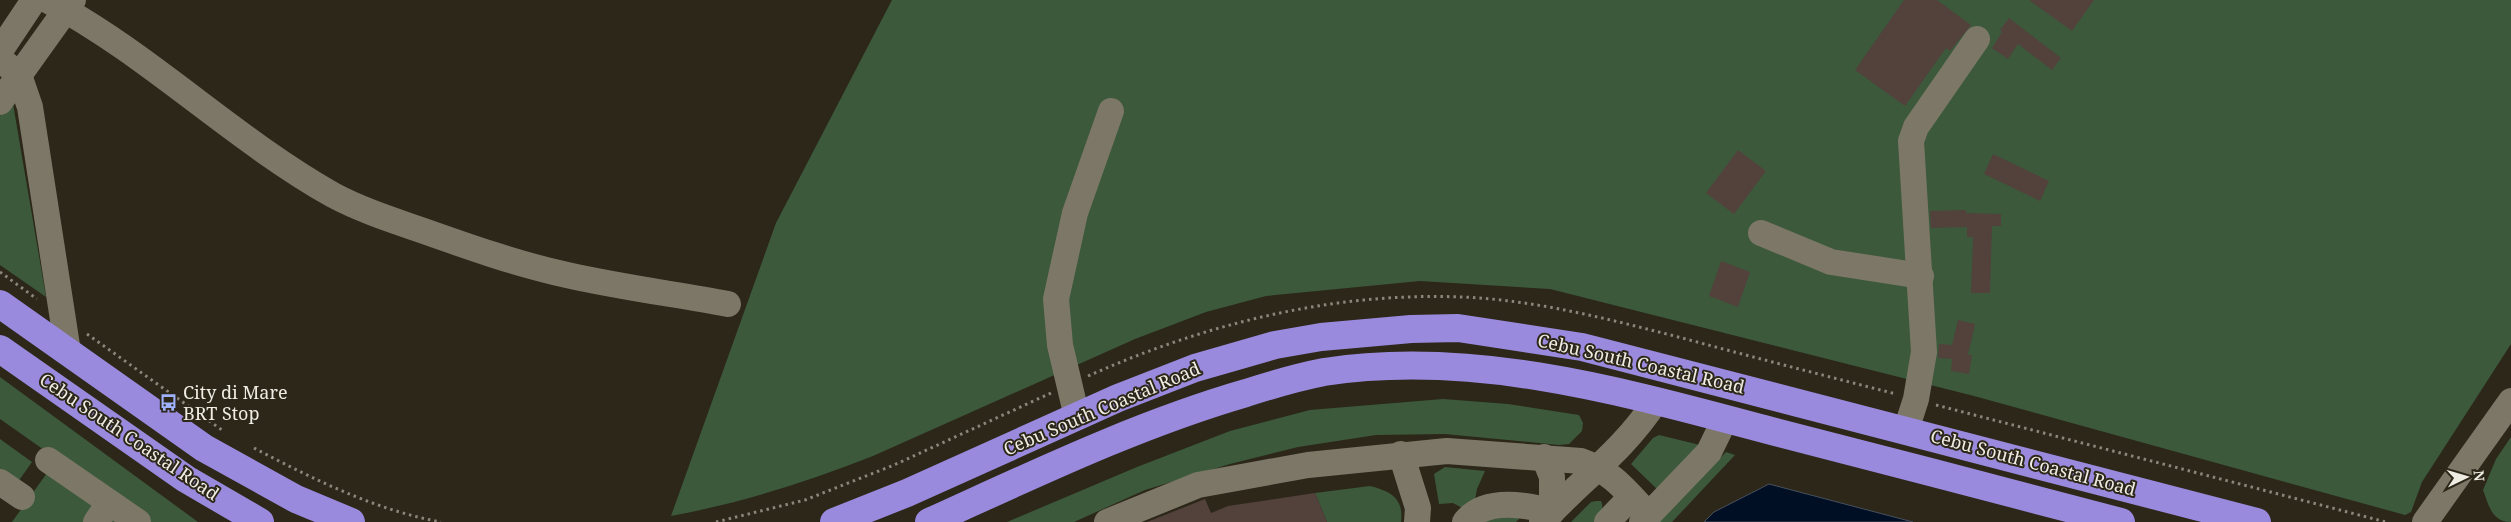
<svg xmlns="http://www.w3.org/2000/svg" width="2511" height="522" viewBox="0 0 2511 522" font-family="'Noto Serif',serif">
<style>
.green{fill:#3c593c}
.water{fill:#000f24;stroke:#48515d}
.building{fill:#52423b}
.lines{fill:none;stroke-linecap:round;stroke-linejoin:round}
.path{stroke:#8a867b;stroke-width:3;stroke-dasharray:2.5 4;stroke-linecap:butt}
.minor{stroke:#7d7767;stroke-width:26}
.highway{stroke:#9a8ade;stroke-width:28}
.labels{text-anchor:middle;stroke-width:4;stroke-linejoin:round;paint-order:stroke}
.street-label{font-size:18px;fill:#efece3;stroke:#2c2719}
.poi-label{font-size:18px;fill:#efece3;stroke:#2c2719;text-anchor:start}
</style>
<rect width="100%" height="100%" fill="#2c2719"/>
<!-- green -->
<g class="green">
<path d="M892 0H2511V344L2422 482 2411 512 2405 515 1974 396 1550 289 1420 281 1266 296 1206 312 1135 339 873 456C807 482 741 503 671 516L776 223Z"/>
<path d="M12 98 46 297 0 265V116Z"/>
<path d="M0 377 198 522H12L57 459 0 419Z"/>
<path d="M1443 399 1508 404 1579 415 1583 423 1582 431 1569 444 1559 445 1445 434 1376 435 1298 447 1230 464 1145 490 1074 522H1007L1137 467 1230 431 1310 410Z"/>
<path d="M1659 435 1700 445 1657 489 1631 464 1653 438Z"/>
<path d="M2511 437V522C2492 522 2489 506 2483 490L2496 459Z"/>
<path d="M0 439 32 462 15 486 0 475Z"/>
<path d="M1726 452 1735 455 1672 522H1658Z"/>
<path d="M1445 467 1485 471 1477 489 1475 500 1464 509 1453 503 1439 504 1434 474Z"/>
<path d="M1370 486C1390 491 1404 498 1401 522H1327L1315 493Z"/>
<path d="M1596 501H1601C1605 509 1599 516 1594 522H1571L1591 502Z"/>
<path d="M1487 517H1518L1519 519 1516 522H1478Z"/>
</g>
<!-- water -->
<path class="water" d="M1769 484 1913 522H1704L1714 512Z"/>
<!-- building -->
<g class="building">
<path d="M1904 0H1937L1971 25 1950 51 1946 48 1905 106 1855 70Z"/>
<path d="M2029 0H2094L2072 31Z"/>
<path d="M2009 18 2061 58 2052 70 2018 44 2008 59 1992 48 2002 32 2000 30Z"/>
<path d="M1738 150 1766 171 1734 214 1706 193Z"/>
<path d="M1993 154 2049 181 2040 201 1984 174Z"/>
<path d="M1966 210V213L2001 214V226H1992L1990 293H1971L1973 237H1967V227L1931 228 1930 211Z"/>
<path d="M1721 261 1750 272 1738 307 1709 296Z"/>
<path d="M1958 320 1975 324 1968 355H1972L1969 374 1951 371 1952 359 1938 358 1939 344 1952 345Z"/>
<path d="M1315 493 1327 522H1147L1205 499 1211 513 1228 506Z"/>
</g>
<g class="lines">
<!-- path -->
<g class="path">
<path d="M0 272 37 299"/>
<path d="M87 334 222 430"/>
<path d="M1088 376C1205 324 1332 292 1461 297 1538 300 1612 320 1686 339 1756 358 1826 376 1896 394"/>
<path d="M1936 405 2386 522"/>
<path d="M254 448C313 479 375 510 441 522"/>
<path d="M716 522 805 500 894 465 1051 393"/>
</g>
<!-- minor -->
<g class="minor">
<path d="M47 0C149 54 232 138 333 195 361 210 392 220 421 230 469 247 517 264 567 275 620 287 674 294 728 304"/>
<path d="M0 51 34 0"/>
<path d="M0 59 19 75 30 107 68 352"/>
<path d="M0 102 73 0"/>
<path d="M1761 233 1831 262 1921 276"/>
<path d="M1077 417 1060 345 1056 299 1075 213 1111 111"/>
<path d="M1906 430 1916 399 1924 352 1911 141 1916 127 1977 39"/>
<path d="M1401 454 1418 508 1417 522"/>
<path d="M48 460 138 522"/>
<path d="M0 482 22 497"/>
<path d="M96 522 109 503"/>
<path d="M1107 522 1198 485 1308 465 1447 451 1581 461C1613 472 1626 491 1649 515"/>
<path d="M1465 522C1485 497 1524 504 1552 512V477L1544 457"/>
<path d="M1542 522C1580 481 1625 449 1655 402"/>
<path d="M1607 522 1631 497"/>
<path d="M1642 522 1709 452 1725 419"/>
<path d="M2425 522 2511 401"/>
</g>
<!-- highway -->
<g class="highway">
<path d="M0 304 204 448 296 499 351 522"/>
<path d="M0 349 186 479 260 522"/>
<path d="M834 522 907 493 1118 398 1195 368 1275 345 1321 337 1411 329 1458 328 1582 347 2257 522"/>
<path d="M929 522C1033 475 1136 425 1246 393 1271 385 1298 377 1324 372 1479 348 1635 395 1783 434 1896 463 2008 492 2121 522"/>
</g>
</g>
<!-- icons -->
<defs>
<symbol id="bus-bare" viewBox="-9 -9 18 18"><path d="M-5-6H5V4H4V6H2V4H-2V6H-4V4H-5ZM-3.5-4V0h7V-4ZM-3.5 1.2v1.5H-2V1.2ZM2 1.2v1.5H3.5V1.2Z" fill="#9fb3fd" stroke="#2c2719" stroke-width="2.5" paint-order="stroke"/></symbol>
</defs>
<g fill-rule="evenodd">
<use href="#bus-bare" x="156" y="390" width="25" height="25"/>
</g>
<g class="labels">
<!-- street labels -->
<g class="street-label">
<text transform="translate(1641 364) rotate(13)" y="6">Cebu South Coastal Road</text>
<text transform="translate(1102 409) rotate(-23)" y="6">Cebu South Coastal Road</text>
<text transform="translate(129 437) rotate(34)" y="6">Cebu South Coastal Road</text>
<text transform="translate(2033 463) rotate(15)" y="6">Cebu South Coastal Road</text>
</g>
<!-- poi labels -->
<g class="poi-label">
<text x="183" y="399">City di Mare<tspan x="183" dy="21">BRT Stop</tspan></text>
</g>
</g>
<!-- north arrow -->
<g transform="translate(2466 477) rotate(85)" stroke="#2c2719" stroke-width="4" paint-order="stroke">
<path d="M0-4L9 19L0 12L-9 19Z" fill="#efece3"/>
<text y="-8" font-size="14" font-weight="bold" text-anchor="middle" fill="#efece3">N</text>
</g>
</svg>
